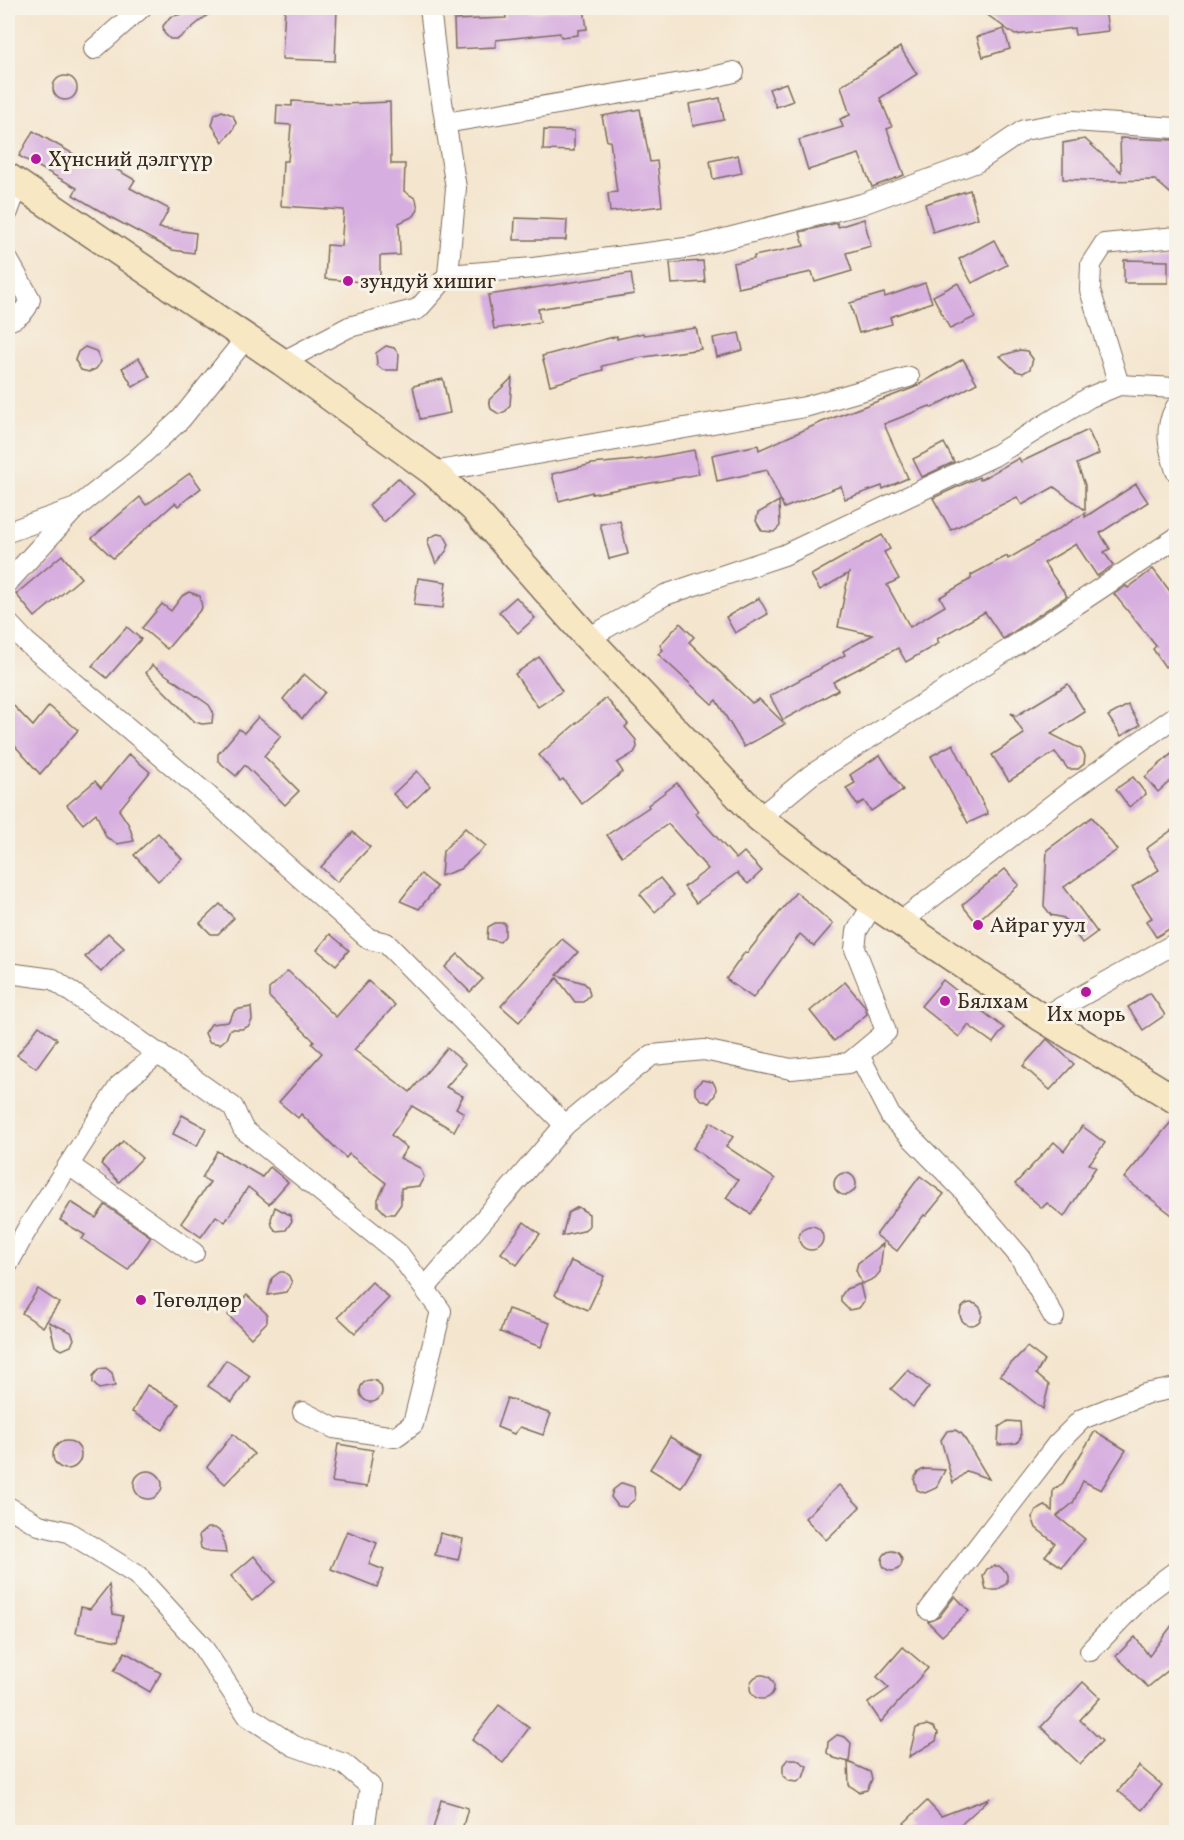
<svg xmlns="http://www.w3.org/2000/svg" width="1184" height="1840" viewBox="0 0 1184 1840" font-family="Vollkorn,serif">
<style>
.building{fill:#d7aee0}
.lines{fill:none;stroke-linecap:round;stroke-linejoin:round}
.minor-casing{stroke:#7c6b5c;stroke-width:22}
.secondary-casing{stroke:#7c6b5c;stroke-width:30}
.minor{stroke:#fff;stroke-width:20}
.secondary{stroke:#f8e7c3;stroke-width:27}
.poi-dot{fill:#b5179e;stroke:#f7f3e8;stroke-width:2}
.labels{text-anchor:middle;stroke-width:6;stroke-linejoin:round;paint-order:stroke}
.poi-label{font-size:21px;fill:#3b2a1e;stroke:#f7f3e8;text-anchor:start}
</style>
<rect width="100%" height="100%" fill="#f7f3e8"/>
<filter id="ink" filterUnits="userSpaceOnUse"><feTurbulence type="fractalNoise" baseFrequency=".0167" numOctaves="2"/><feDisplacementMap in="SourceGraphic" scale="12" xChannelSelector="R" yChannelSelector="G"/><feConvolveMatrix kernelMatrix="1 2 1 2 8 2 1 2 1" color-interpolation-filters="sRGB"/></filter>
<filter id="wash" filterUnits="userSpaceOnUse"><feTurbulence type="fractalNoise" baseFrequency=".008" numOctaves="4" result="noise"/><feDisplacementMap in="SourceGraphic" scale="24" xChannelSelector="R" yChannelSelector="G"/><feGaussianBlur stdDeviation="1.35" result="paint"/><feColorMatrix in="noise" values="0 0 0 0 0 0 0 0 0 0 0 0 0 0 0 0 0 1.4 0 .05"/><feComposite in="paint" operator="in"/></filter>
<g filter="url(#wash)">
<rect width="100%" height="100%" fill="#f4e5ce"/>
<g id="blocks">
<!-- building -->
<g class="building">
<path d="M205 8H216L178 39H170L164 33 163 26 170 17Z"/>
<path d="M285 8H337L335 61 282 59Z"/>
<path d="M574 8H584L587 29 578 30V35L561 37 560 33 496 40V47L455 49 454 20 506 18 505 13 528 11V13Z"/>
<path d="M978 8H1105L1108 31 1075 35 1074 28 1015 35Z"/>
<path d="M1004 29 1010 49 983 57 977 37Z"/>
<path d="M900 47 917 74 880 98 892 127 887 129 904 175 872 187 859 154 808 170 799 140 843 127 840 119 850 115 841 86Z"/>
<circle cx="65" cy="88" r="12"/>
<path d="M786 83 793 101 776 107 769 89Z"/>
<path d="M720 98 724 120 693 126 689 104Z"/>
<path d="M292 101 343 104 390 102 391 164H405L404 191 416 199 418 210 414 216 399 223 400 255 380 256V279H363V282L325 279 327 245 341 246 344 210 281 206 283 161H288L291 125 276 124 277 105 292 106Z"/>
<path d="M640 109 650 162 657 161 662 206 610 212 608 193 617 192 610 141H607L602 116Z"/>
<path d="M222 111 233 115 236 123 233 130 223 142 212 125 215 114Z"/>
<path d="M544 130 574 131V151L543 150Z"/>
<path d="M33 131 91 164 95 157 135 180 130 188 169 209 159 228 196 233 194 253 172 250 112 218 73 195 77 188 19 156Z"/>
<path d="M1120 138 1176 140V198L1155 180 1104 181 1063 179V143L1085 139 1121 172Z"/>
<path d="M738 155 742 173 713 179 710 161Z"/>
<path d="M970 190 978 218 933 232 925 204Z"/>
<path d="M515 218 567 220 566 240H514Z"/>
<path d="M864 219 871 246 846 253 852 271 815 282 812 272 738 288 733 263 754 259V256L804 246 800 232 837 223 838 227Z"/>
<path d="M994 240 1007 265 972 283 959 259Z"/>
<path d="M1124 260 1168 261V283H1124Z"/>
<path d="M703 261 705 282 672 284 670 263Z"/>
<path d="M631 273 634 294 538 309 540 322 494 329 488 295Z"/>
<path d="M925 283 932 302 890 317 892 324 859 333 850 303 884 293 885 297Z"/>
<path d="M958 283 975 317 950 329 933 296Z"/>
<path d="M696 328 701 349 637 358 602 366 603 370 550 385 542 356 617 336V339L643 333 644 335Z"/>
<path d="M739 333 743 350 717 357 713 338Z"/>
<path d="M386 346 394 348 399 354 398 370H383L377 365 376 353Z"/>
<path d="M85 347 96 351 101 362 96 369 89 372 81 370 75 360 78 352Z"/>
<path d="M1020 350 1027 351 1033 359 1030 369 1023 373 1016 371 1000 356Z"/>
<path d="M139 358 150 377 133 387 122 368Z"/>
<path d="M963 359 977 383 932 408 930 406 884 424 908 478 883 489 882 486 845 499 841 486 784 508 767 470 717 481 712 455 758 445 759 450 822 422 913 388Z"/>
<path d="M512 378 510 405 506 411 499 414 491 409 489 400Z"/>
<path d="M443 379 450 413 420 419 413 386Z"/>
<path d="M1088 430 1099 454 1077 464 1085 485V510L1054 487 1022 505 1017 497 951 530 933 498 979 477 980 480 1019 458 1021 462Z"/>
<path d="M944 443 954 462 922 477 913 459Z"/>
<path d="M694 450 699 474 592 494V492L559 501 552 474 592 464 645 459Z"/>
<path d="M190 473 201 488 178 506 175 503 113 558 92 538 140 497 146 505Z"/>
<path d="M398 478 414 494 384 522 369 505Z"/>
<path d="M1136 484 1148 502 1100 533 1110 549 1104 552 1113 565 1097 576 1076 544 1044 563 1067 596 1003 639 985 612 937 639 939 643 906 662 898 648 833 682 838 690 783 720 770 696 845 655 843 651 873 635 838 627 849 573 820 590 811 575 882 535 890 549 884 552 899 579 887 585 910 627 945 606 940 597 971 579V575L1007 556 1008 559 1085 513V517Z"/>
<path d="M779 501 780 526 774 532 762 531 756 521 758 513Z"/>
<path d="M620 521 628 554 609 559 600 524Z"/>
<path d="M437 534 444 535 449 544 447 550 436 564 428 543 429 538Z"/>
<path d="M62 555 81 578 35 617 16 594Z"/>
<path d="M1153 569 1176 599V672L1169 664 1165 667 1153 649 1156 646 1114 594 1126 586 1128 588Z"/>
<path d="M418 578 446 582 443 608 414 605Z"/>
<path d="M189 592 200 596 202 608 167 649 142 628 162 604 171 611 182 596Z"/>
<path d="M516 597 535 618 518 633 499 612Z"/>
<path d="M759 598 768 614 735 633 726 617Z"/>
<path d="M680 623 694 637 689 642 752 703 759 699 785 724 744 747 716 700 712 704 658 654 663 650 660 645Z"/>
<path d="M127 627 141 639 107 678 92 666Z"/>
<path d="M539 657 562 691 538 707 515 674Z"/>
<path d="M152 665 209 705 213 712 212 723 202 724 195 722 146 673Z"/>
<path d="M304 674 325 692 302 719 283 699Z"/>
<path d="M1068 684 1085 712 1051 734 1081 749 1085 756 1084 764 1078 769H1068L1055 752 1009 781 992 755 1024 734 1011 713 1016 716Z"/>
<path d="M606 698 628 724 625 727 636 740 637 747 634 753 617 763 623 772 582 804 563 779 560 781 539 755Z"/>
<path d="M8 700 33 726 49 706 78 730 40 774 8 738Z"/>
<path d="M1128 705 1140 725 1121 736 1108 716Z"/>
<path d="M258 717 281 736 264 756 299 791 285 805 245 765 236 776 218 761V754L239 729 244 733Z"/>
<path d="M953 744 988 814 968 823 931 756Z"/>
<path d="M1176 750V776L1158 792 1145 777Z"/>
<path d="M129 754 150 772 119 810 129 825 134 841 117 844 106 837 96 813 83 824 67 805 95 781 101 788Z"/>
<path d="M880 755 903 790 871 811 864 801 857 805 846 788 855 783 850 775Z"/>
<path d="M417 771 430 786 407 808 393 794Z"/>
<path d="M1133 777 1146 794 1129 807 1116 789Z"/>
<path d="M677 783 698 811 695 813 736 859 744 852 762 871 748 884 737 873 696 903 684 887 708 869 668 824 622 856 607 835 649 807 648 805Z"/>
<path d="M1092 817 1117 850 1064 887 1097 932 1082 943 1064 918 1051 915 1044 906 1047 850Z"/>
<path d="M1176 827V925L1156 937 1146 921 1152 918 1132 887 1159 870 1146 849Z"/>
<path d="M465 828 486 846 460 869 441 876 443 851Z"/>
<path d="M353 832 370 847 337 882 321 867Z"/>
<path d="M158 833 182 859 158 881 134 855Z"/>
<path d="M1005 869 1019 885 976 922 962 905Z"/>
<path d="M421 874 437 887 419 909 400 901Z"/>
<path d="M660 878 674 895 655 912 640 894Z"/>
<path d="M796 892 833 924 814 946 800 934 753 998 726 979 745 952 747 953Z"/>
<path d="M220 904 234 918 218 934H211L200 923Z"/>
<path d="M495 923H505V936L500 942 487 939 488 927Z"/>
<path d="M108 933 124 948 101 972 85 957Z"/>
<path d="M330 934 349 950 336 965 317 950Z"/>
<path d="M562 939 578 952 557 975 584 983 588 987 590 995 583 1002H575L557 978 519 1022 501 1006Z"/>
<path d="M458 954 483 979 470 992 445 967Z"/>
<path d="M288 971 336 1017 368 981 395 1005 354 1050 410 1092 447 1048 466 1064 446 1087 463 1096 456 1108 464 1113 454 1131 412 1106 391 1135 407 1148 400 1158 420 1168 424 1177 419 1186 401 1188V1204L394 1214H386L378 1206V1199L386 1183 349 1154 346 1158 301 1114 298 1118 279 1102 322 1053 312 1044 314 1041 269 997V989Z"/>
<path d="M943 980 1004 1028 993 1043 968 1025 959 1037 921 1006Z"/>
<path d="M845 982 864 1005 867 1014 834 1041 810 1011Z"/>
<path d="M1150 993 1165 1015 1143 1030 1128 1007Z"/>
<path d="M251 1007 252 1020 249 1026 242 1029H230L226 1039 220 1044 209 1042 205 1033 211 1024 228 1022 235 1010Z"/>
<path d="M39 1026 57 1039 36 1068 17 1055Z"/>
<path d="M1047 1039 1074 1064 1050 1090 1023 1066Z"/>
<path d="M702 1080 713 1082 716 1088 715 1095 709 1103 700 1099 695 1093V1087Z"/>
<path d="M182 1115 206 1128 197 1146 173 1134Z"/>
<path d="M1176 1116V1218L1124 1178Z"/>
<path d="M711 1122 733 1137 726 1146 775 1179 751 1214 726 1198 738 1180 693 1148Z"/>
<path d="M1082 1126 1105 1143 1089 1164 1096 1167 1064 1217 1047 1203 1042 1208 1015 1184 1054 1142 1064 1151Z"/>
<path d="M123 1141 142 1158 119 1182 101 1164Z"/>
<path d="M217 1151 262 1177 270 1167 288 1182 269 1204 248 1187 225 1222 216 1216 201 1237 181 1223 210 1182 202 1178Z"/>
<circle cx="845" cy="1184" r="11"/>
<path d="M920 1176 944 1194 926 1216 924 1215 897 1251 876 1235Z"/>
<path d="M71 1202 96 1218 105 1205 151 1237 128 1270 82 1239 85 1235 60 1220Z"/>
<path d="M275 1207 290 1215 292 1221 286 1230 276 1231 272 1226 271 1219Z"/>
<path d="M578 1207 589 1214V1226L583 1231 562 1236 568 1213Z"/>
<path d="M524 1222 540 1234 517 1265 501 1253Z"/>
<circle cx="811" cy="1238" r="12"/>
<path d="M883 1244 880 1272 875 1278 862 1284 856 1270 858 1263Z"/>
<path d="M571 1261 604 1276 588 1310 555 1295Z"/>
<path d="M280 1272H284L289 1276 292 1283 289 1288 286 1292 268 1295 272 1278Z"/>
<path d="M372 1282 389 1298 355 1333 338 1317Z"/>
<path d="M860 1284 864 1301 859 1308 849 1310 841 1302V1296L846 1289Z"/>
<path d="M38 1289 59 1303 43 1327 22 1313Z"/>
<path d="M247 1295 267 1314V1322L251 1338 228 1315Z"/>
<circle cx="971" cy="1314" r="11"/>
<path d="M508 1309 550 1323 541 1347 500 1332Z"/>
<path d="M49 1322 71 1332 74 1339 71 1346 62 1350 55 1346Z"/>
<path d="M1027 1347 1044 1360 1036 1374 1049 1385 1043 1409 1000 1375Z"/>
<path d="M226 1360 250 1376 232 1402 208 1386Z"/>
<path d="M106 1368 112 1373 115 1386 99 1389 93 1383V1376L99 1369Z"/>
<path d="M908 1370 929 1387 913 1407 891 1389Z"/>
<circle cx="371" cy="1391" r="11"/>
<path d="M147 1385 179 1404 163 1430 132 1412Z"/>
<path d="M507 1398 551 1414 543 1435 520 1427 514 1434 497 1427Z"/>
<path d="M1008 1421 1020 1422 1021 1437 1017 1443 998 1445 999 1427Z"/>
<path d="M955 1430 962 1434 989 1479 967 1471 953 1483 941 1440 947 1431Z"/>
<path d="M1095 1431 1126 1450 1101 1490 1083 1481 1073 1503 1057 1516 1085 1539 1062 1567 1045 1556 1055 1543 1036 1528 1032 1517 1036 1511 1045 1506 1052 1511 1053 1490 1063 1483Z"/>
<path d="M233 1434 254 1454 225 1484 207 1467Z"/>
<path d="M670 1437 701 1455 681 1488 650 1469Z"/>
<circle cx="67" cy="1455" r="14"/>
<path d="M338 1444 373 1450 367 1487 332 1482Z"/>
<path d="M924 1469 945 1470 936 1488 925 1493 917 1490 914 1479 918 1472Z"/>
<circle cx="148" cy="1485" r="14"/>
<path d="M622 1483 634 1487 635 1499 626 1507 618 1506 611 1497 613 1490Z"/>
<path d="M839 1485 860 1507 826 1540 805 1518Z"/>
<path d="M207 1528H215L222 1533 226 1553 208 1552 201 1548 199 1535Z"/>
<path d="M347 1531 377 1543 369 1564 384 1570 377 1587 331 1569Z"/>
<path d="M440 1533 463 1539 458 1560 435 1555Z"/>
<circle cx="892" cy="1561" r="10"/>
<path d="M254 1556 275 1582 252 1601 231 1576Z"/>
<path d="M994 1566H999L1005 1571 1007 1575V1583L997 1590H986L983 1576 987 1569Z"/>
<path d="M109 1585 113 1614 123 1616 118 1641 76 1633 81 1607 90 1609Z"/>
<path d="M955 1596 969 1611 942 1636 928 1622 939 1617Z"/>
<path d="M1176 1620V1664L1148 1687 1116 1656 1135 1637 1149 1656Z"/>
<path d="M903 1647 928 1668 881 1722 868 1703 889 1688 877 1677Z"/>
<path d="M125 1652 161 1673 150 1692 114 1671Z"/>
<circle cx="762" cy="1687" r="12"/>
<path d="M1083 1682 1100 1698 1080 1720 1102 1741 1080 1764 1041 1727Z"/>
<path d="M499 1705 529 1728 503 1763 472 1740Z"/>
<path d="M927 1725 933 1727 938 1733 936 1741 909 1757 916 1728Z"/>
<path d="M837 1735 845 1737 851 1743 849 1762 834 1758 827 1753 828 1742Z"/>
<path d="M788 1759H796L807 1766 803 1778 797 1782 789 1781 783 1776V1765Z"/>
<path d="M848 1762 870 1772 872 1779 867 1790 859 1792 849 1785Z"/>
<path d="M1139 1766 1162 1785 1142 1810 1118 1791Z"/>
<path d="M990 1798 955 1830 957 1833H901V1830L908 1828 904 1823 927 1801 941 1816Z"/>
<path d="M441 1800 468 1808 461 1833H432Z"/>
</g>
</g>
</g>
<g filter="url(#ink)">
<use href="#blocks" fill-opacity="0" stroke="#7c6b5c" stroke-width="1.5"/>
<g class="lines">
<defs>
<g id="minor">
<path d="M430 8 439 83 456 188 448 275"/>
<path d="M94 49 141 8"/>
<path d="M445 123 705 79 734 72"/>
<path d="M8 212 18 184"/>
<path d="M8 260 30 299C27 311 19 317 8 321"/>
<path d="M282 362 349 327 418 309 448 275 533 268 693 247 862 204 977 162 1024 130 1073 121 1176 128"/>
<path d="M1119 385 1090 290 1091 264 1104 244 1176 237"/>
<path d="M1176 407C1163 430 1169 448 1176 471"/>
<path d="M433 472 805 407 909 377"/>
<path d="M8 532 76 508 136 460 181 419 247 337"/>
<path d="M8 582 74 510"/>
<path d="M8 623 26 642 205 793 369 939 386 943 565 1125"/>
<path d="M588 638 665 595 784 555 994 456 1090 397 1119 385 1176 388"/>
<path d="M759 818 811 775 1011 648 1176 538"/>
<path d="M900 922 1069 792 1176 716"/>
<path d="M8 973 53 979 233 1107 243 1129 399 1254 441 1311 413 1424 395 1437 334 1428 303 1412"/>
<path d="M1042 1018 1176 943"/>
<path d="M859 1055 891 1117 962 1189 1020 1257 1054 1317"/>
<path d="M69 1165 194 1253"/>
<path d="M8 1264 26 1231 120 1085 159 1053"/>
<path d="M425 1288 565 1125 652 1055 704 1050 791 1069 849 1063 886 1032 873 994 855 949 857 931 873 904"/>
<path d="M8 1507 39 1525 68 1532 137 1575 202 1646 248 1716 294 1746 344 1764 370 1786 364 1832"/>
<path d="M929 1610 1057 1444 1082 1419 1145 1394 1176 1388"/>
<path d="M1090 1651 1145 1594 1176 1571"/>
</g>
<path id="secondary" d="M8 177 282 362 433 472 473 508 588 638 759 818 873 904 1042 1018 1176 1100"/>
</defs>
<!-- minor casing -->
<use href="#minor" class="minor-casing"/>
<!-- secondary casing -->
<use href="#secondary" class="secondary-casing"/>
<!-- minor -->
<use href="#minor" class="minor"/>
<!-- secondary -->
<use href="#secondary" class="secondary"/>
</g>
</g>
<!-- markers -->
<g class="poi-dot">
<circle cx="36" cy="159" r="6"/>
<circle cx="348" cy="281" r="6"/>
<circle cx="978" cy="925" r="6"/>
<circle cx="1086" cy="992" r="6"/>
<circle cx="945" cy="1001" r="6"/>
<circle cx="141" cy="1300" r="6"/>
</g>
<g class="labels">
<!-- poi labels -->
<g class="poi-label">
<text x="48" y="166">Хүнсний дэлгүүр</text>
<text x="360" y="288">зундуй хишиг</text>
<text x="990" y="932">Айраг уул</text>
<text x="957" y="1008">Бялхам</text>
<text x="1086" y="1021" text-anchor="middle">Их морь</text>
<text x="153" y="1307">Төгөлдөр</text>
</g>
</g>
<!-- margin -->
<rect width="1184" height="1840" fill="none" stroke="#f7f3e8" stroke-width="30"/>
</svg>
